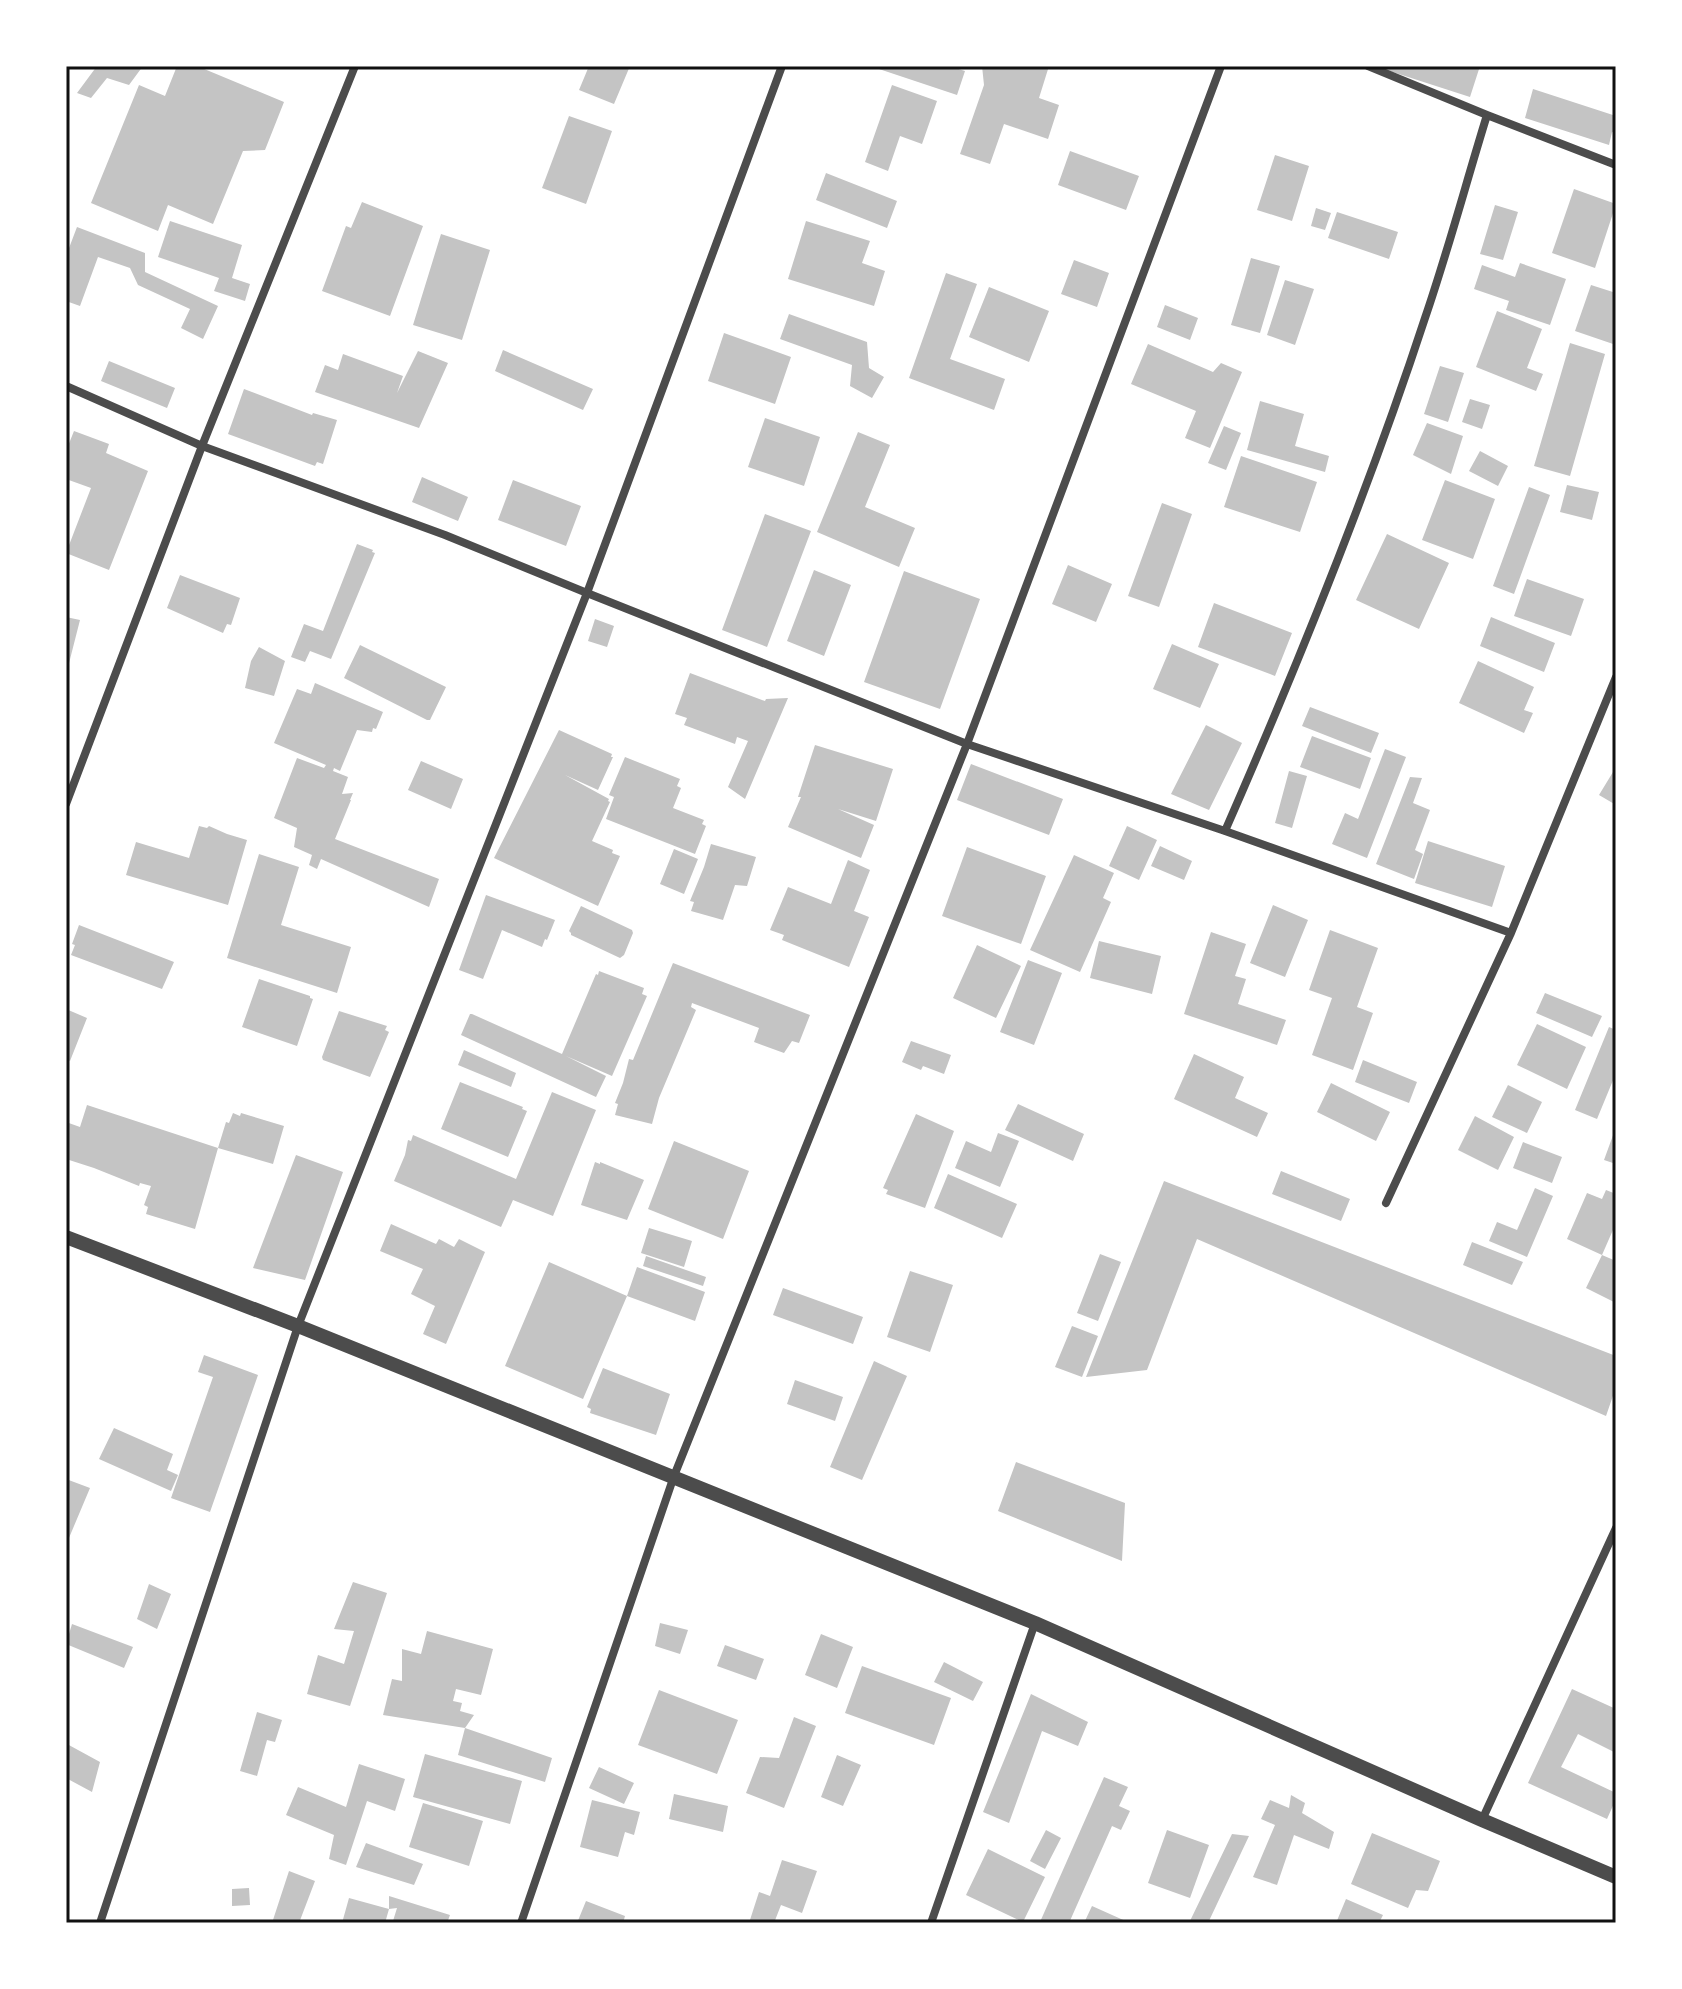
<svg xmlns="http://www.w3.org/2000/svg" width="1682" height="1989" viewBox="0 0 1682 1989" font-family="'Times New Roman',serif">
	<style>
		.building { fill: #c4c4c4 }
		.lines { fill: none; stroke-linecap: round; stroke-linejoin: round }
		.minor { stroke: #4c4c4c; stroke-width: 8 }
		.tertiary { stroke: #4c4c4c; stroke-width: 14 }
		.neatline { fill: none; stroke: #111; stroke-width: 3 }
	</style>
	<rect width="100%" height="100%" fill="#fff"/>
	<path class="building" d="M97 66H143L129 85 107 78 91 98 77 93Z
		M177 66H197L284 102 265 150 243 151 213 224 168 205 158 231 91 203 139 85 165 96Z
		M589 66H630L614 104 579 90Z
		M949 66 965 71 957 95 873 67Z
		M982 66H1049L1039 98 1059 105 1048 139 1004 124 990 164 960 154 984 85Z
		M1374 66H1480L1470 97Z
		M892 85 937 101 922 144 900 136 888 171 865 162Z
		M1533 89 1616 116V133L1612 132 1609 145 1525 118Z
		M569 116 612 131 586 204 542 188Z
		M1070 151 1139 176 1126 210 1058 185Z
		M1275 155 1309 166 1292 221 1257 210Z
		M826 173 897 201 887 228 816 200Z
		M1574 189 1616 204 1595 268 1552 253Z
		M362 202 423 226 390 316 322 291 346 226 351 228Z
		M1495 205 1518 212 1503 260 1480 254Z
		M1316 208 1331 213 1325 230 1311 226Z
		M1337 212 1398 232 1389 259 1328 238Z
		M170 221 242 245 232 278 250 284 245 301 214 291 219 278 158 257Z
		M806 221 870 241 862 263 885 271 874 306 788 279Z
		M77 227 145 253V272L218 306 203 339 181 328 190 309 138 285 130 268 98 257 80 306 66 301V256Z
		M441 234 490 250 462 340 413 325Z
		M1251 258 1280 266 1260 333 1231 325Z
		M1074 260 1109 273 1097 307 1061 294Z
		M1520 263 1566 279 1550 325 1506 310 1509 301 1474 289 1482 265 1515 277Z
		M946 273 977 284 950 359 1005 379 994 410 909 378Z
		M1285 280 1314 289 1295 345 1267 335Z
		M1591 285 1616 293V345L1575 331Z
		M989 287 1049 311 1029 362 969 337Z
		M1165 305 1198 318 1190 340 1157 327Z
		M1497 311 1542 329 1527 368 1543 374 1536 391 1476 367Z
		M789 314 867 342 869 368 884 377 872 398 850 386 852 365 780 339Z
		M724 333 791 357 775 404 708 381Z
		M1570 343 1605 354 1570 476 1534 466Z
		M1148 344 1213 372 1221 363 1242 372 1210 448 1185 438 1196 411 1131 384Z
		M503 350 593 389 583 410 495 371Z
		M418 351 448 363 419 428 315 392 325 365 338 370 343 354 403 376 397 393Z
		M109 361 175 388 167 408 101 381Z
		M1440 366 1464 373 1448 422 1424 414Z
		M244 389 312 415 313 413 337 420 323 464 317 462 315 466 228 434Z
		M1470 399 1490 405 1482 429 1462 422Z
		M1260 401 1304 414 1295 446 1329 456 1325 472 1247 450Z
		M765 418 820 437 804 486 748 467Z
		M1427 423 1463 436 1451 474 1413 455Z
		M1224 426 1241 433 1226 470 1208 463Z
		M74 431 109 444 106 453 148 471 109 570 66 553 91 488 66 479V451Z
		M858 432 890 445 865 507 915 528 899 567 817 532Z
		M1480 451 1508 466 1498 486 1469 471Z
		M1241 456 1317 482 1300 532 1224 507Z
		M422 477 468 497 458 521 412 502Z
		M513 480 581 506 566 546 498 520Z
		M1445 480 1495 499 1473 559 1422 540Z
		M1567 485 1599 492 1592 520 1560 512Z
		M1529 487 1550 495 1514 594 1493 586Z
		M1162 503 1192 514 1159 607 1128 596Z
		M765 514 811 531 767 647 722 630Z
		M1387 534 1449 563 1419 629 1356 600Z
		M357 544 373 550 372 552 375 553 331 659 310 651 305 662 291 657 304 624 323 631Z
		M1068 565 1112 584 1096 622 1052 604Z
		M814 570 851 585 824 656 787 641Z
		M904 571 980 599 940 709 864 682Z
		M180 575 240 598 231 625 227 624 223 633 167 608Z
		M1527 579 1584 599 1571 636 1514 616Z
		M1214 603 1292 633 1275 676 1198 647Z
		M66 617 80 620 67 671H66Z
		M1491 617 1555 643 1544 672 1480 646Z
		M595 619 614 626 607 647 588 641Z
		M1172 644 1219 664 1200 708 1153 689Z
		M360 645 446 687 430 720H427L344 678Z
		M259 647 285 661 274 696 245 688 251 661Z
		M1478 661 1534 687 1524 710 1533 713 1524 733 1459 703Z
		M690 673 765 701 766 699 788 698 745 799 728 787 748 741 737 737 735 744 684 725 687 718 675 714Z
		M315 683 383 712 376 729 373 728 372 732 357 730 340 771 334 768 333 771 348 777 342 794 353 793 350 800H351L335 839 439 879 429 907 321 859 317 869 309 865 312 855 294 847 297 828 274 818 297 758 324 768 326 765 274 743 297 689 311 694Z
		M1310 707 1379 733 1371 753 1302 726Z
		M1206 725 1242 743 1209 810 1171 794Z
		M559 730 612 754 611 757H613L598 790 565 775 609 799 608 801 610 802 592 841 613 850 612 853 620 856 598 906 494 858Z
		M1312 736 1371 758 1360 789 1300 767Z
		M815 745 893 769 876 821 838 809 874 825 861 858 788 827 801 797H798Z
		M1385 749 1406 757 1367 858 1332 844 1345 813 1358 819Z
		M625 757 680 779 677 786 681 788 673 808 704 820 702 824 706 826 695 854 606 819 614 797 609 795Z
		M421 761 463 779 451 809 408 790Z
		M971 764 1063 799 1049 835 957 800Z
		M1289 771 1307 776 1292 828 1275 823Z
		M1613 772 1616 774V805L1599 795Z
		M1410 777 1422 778 1413 803 1430 810 1415 850 1423 854 1414 879 1376 864Z
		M199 826 207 828 209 826 227 834 247 840 228 905 126 875 136 842 189 858Z
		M1127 826 1157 840 1139 880 1109 866Z
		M1428 841 1505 866 1492 907 1415 883Z
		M711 844 756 857 747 886 735 885 723 920 691 911 694 902 690 901 704 867Z
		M1160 846 1192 861 1184 880 1151 866Z
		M967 847 1046 876 1021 944 942 916Z
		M674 849 698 859 684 894 660 884Z
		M259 854 299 867 281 925 351 947 337 993 227 958Z
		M1074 855 1114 873 1103 898 1111 902 1080 972 1030 950Z
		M848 860 870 870 854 911 869 917 849 967 782 940 784 935 770 930 788 887 831 904Z
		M486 895 555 920 547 940 545 939 542 947 502 930 483 979 459 970Z
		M1273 905 1308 920 1285 977 1250 963Z
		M581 906 632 930 633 933 624 955 620 958 571 935V933L569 931Z
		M79 925 174 962 162 989 71 955 75 945 72 944Z
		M1330 930 1378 948 1357 1007 1373 1013 1353 1070 1312 1055 1332 998 1309 990Z
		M1211 932 1246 944 1235 976 1246 979 1238 1004 1286 1020 1277 1045 1184 1014Z
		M1099 941 1161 956 1152 994 1090 978Z
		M977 945 1021 966 996 1018 953 998Z
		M1028 960 1062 973 1034 1045 1000 1032Z
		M673 963 810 1015 799 1043 792 1041 784 1053 754 1042 759 1028 692 1003 691 1007 696 1010 659 1098 652 1124 615 1115 618 1104 615 1103 623 1083 629 1059 633 1060Z
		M599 971 644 988 642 994 647 996 612 1076 566 1056 606 1076 596 1097 461 1035 470 1014H472L562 1054 596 974 598 975Z
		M259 979 310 996V998L313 999 297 1046 242 1027Z
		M1545 993 1602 1016 1592 1037 1536 1013Z
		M66 1009 87 1018 70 1061 66 1059Z
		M339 1011 387 1026 385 1030 389 1032 370 1077 323 1060 322 1057Z
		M1537 1024 1586 1047 1567 1089 1517 1065Z
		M1609 1027 1616 1030V1073L1597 1119 1575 1110Z
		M911 1041 951 1055 944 1074 923 1066 921 1070 902 1062Z
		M464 1050 516 1073 511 1087 458 1065Z
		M1194 1054 1244 1077 1235 1098 1268 1113 1257 1137 1174 1099Z
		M1363 1060 1417 1082 1409 1103 1355 1082Z
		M460 1082 523 1107 522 1109 527 1111 508 1157 441 1129Z
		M1331 1083 1390 1112 1376 1141 1317 1112Z
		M1508 1085 1542 1102 1527 1133 1492 1117Z
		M552 1092 596 1110 553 1216 513 1200 501 1227 394 1181 405 1155 408 1140 411 1141 413 1135 516 1179Z
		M1018 1104 1084 1134 1073 1161 1005 1130Z
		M87 1105 218 1148 195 1229 146 1214 148 1207 144 1205 151 1186 140 1183 139 1186 94 1168 66 1159V1122L80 1127Z
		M233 1113 240 1116 241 1113 284 1126 273 1164 218 1148 226 1122 229 1123Z
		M916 1114 954 1131 925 1208 886 1194 888 1190 883 1188Z
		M1475 1116 1514 1137 1498 1170 1458 1150Z
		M1616 1127V1164L1604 1160Z
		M998 1133 1019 1141 1000 1187 955 1168 966 1141 991 1152Z
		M674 1141 749 1171 723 1239 648 1209Z
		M1523 1142 1562 1157 1552 1183 1513 1168Z
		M296 1155 343 1172 305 1280 253 1268Z
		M595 1162 600 1164V1162L644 1180 627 1220 581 1205Z
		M1281 1171 1350 1199 1341 1221 1272 1194Z
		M948 1174 1017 1204 1002 1238 934 1208Z
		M1164 1181 1616 1356V1387L1606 1416 1197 1239 1147 1370 1086 1377Z
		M1535 1188 1553 1196 1527 1257 1489 1241 1497 1222 1517 1230Z
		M1606 1190 1616 1194V1223L1602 1255 1567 1239 1587 1193 1602 1199Z
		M391 1224 436 1244 439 1239 454 1247 459 1239 485 1252 446 1344 423 1334 435 1306 411 1294 423 1269 380 1251Z
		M649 1228 692 1241 684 1267 641 1253Z
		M1472 1242 1523 1262 1512 1285 1463 1265Z
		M1100 1254 1121 1262 1098 1321 1077 1313Z
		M1602 1255 1616 1261V1303L1586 1288Z
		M646 1256 706 1277 703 1286 643 1266Z
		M549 1262 627 1296 637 1267 705 1292 695 1321 627 1296 583 1399 505 1366Z
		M910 1271 953 1285 930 1352 887 1337Z
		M783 1288 863 1317 853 1344 773 1315Z
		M1072 1326 1098 1336 1082 1377 1055 1367Z
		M204 1355 258 1375 210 1512 171 1498 213 1377 198 1372Z
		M874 1361 907 1376 862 1480 830 1467Z
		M603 1368 670 1394 656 1435 590 1413 591 1409 587 1407Z
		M795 1380 843 1397 835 1421 787 1404Z
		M114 1428 173 1454 167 1470 178 1475 171 1491 99 1459Z
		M1016 1462 1125 1503 1122 1561 998 1511Z
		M66 1479 90 1488 66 1545Z
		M353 1582 387 1593 350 1706 307 1694 318 1655 344 1664 354 1631 334 1629Z
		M149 1584 171 1594 157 1629 137 1619Z
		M660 1623 688 1630 680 1654 655 1646Z
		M72 1624 133 1647 124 1668 66 1644Z
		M427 1631 493 1649 481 1695 456 1689 453 1701 462 1703 460 1711 474 1715 465 1728 383 1715 392 1679 402 1681V1649L421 1654Z
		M821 1634 853 1647 837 1688 805 1675Z
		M725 1645 764 1659 756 1680 717 1666Z
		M944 1662 983 1682 973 1701 934 1682Z
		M862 1666 951 1698 934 1745 845 1713Z
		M1572 1689 1616 1709V1753L1578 1734 1561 1767 1616 1793V1799L1607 1819 1528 1783Z
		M659 1690 738 1720 717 1774 638 1745Z
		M1031 1694 1088 1722 1078 1746 1042 1731 1009 1823 983 1812Z
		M257 1712 282 1720 275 1742 267 1740 257 1776 240 1771Z
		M794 1717 816 1726 784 1808 746 1793 760 1757 779 1758Z
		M465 1728 552 1758 545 1782 458 1755Z
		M67 1744 100 1762 92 1792 66 1778Z
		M425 1754 522 1781 510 1824 413 1797Z
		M837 1755 861 1765 843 1806 821 1797Z
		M359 1764 405 1779 395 1811 367 1801 346 1865 329 1859 334 1835 286 1815 298 1787 346 1807Z
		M599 1767 634 1783 624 1804 589 1788Z
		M1104 1777 1128 1787 1119 1806 1130 1811 1121 1830 1112 1826 1069 1923H1043L1040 1922Z
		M674 1794 728 1806 723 1832 669 1819Z
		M1291 1795 1305 1803 1302 1813 1334 1832 1329 1849 1294 1835 1277 1885 1253 1877 1275 1825 1261 1819 1270 1800 1289 1808Z
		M592 1800 640 1812 634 1835 625 1832 618 1857 580 1847Z
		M423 1803 483 1821 469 1866 409 1847Z
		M1046 1830 1061 1838 1045 1869 1030 1861Z
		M1167 1830 1209 1845 1190 1898 1148 1883Z
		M1372 1833 1440 1861 1428 1891 1416 1890 1408 1908 1351 1884Z
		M1232 1834 1249 1836 1208 1923H1189Z
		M366 1843 423 1864 414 1885 356 1867Z
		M988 1849 1045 1877 1023 1922 966 1895Z
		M782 1860 817 1871 802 1913 781 1905 774 1923H749L759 1892 770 1896Z
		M289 1871 315 1881 299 1923H272Z
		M249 1888 250 1905 232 1906V1889Z
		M389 1896 450 1915 447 1923H398L393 1921 397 1908 389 1909 385 1923H342L349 1898 389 1909Z
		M1346 1899 1383 1915 1379 1923H1336Z
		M586 1901 625 1916 623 1923H577Z
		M1092 1906 1130 1923H1084Z"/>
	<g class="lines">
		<path class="minor" d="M1368 66 1487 115 1616 165
			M66 386 202 446 445 535 587 593 967 744 1225 831 1511 933
			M66 804 202 446 355 66
			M1225 831C1299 662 1368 492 1425 318 1448 251 1466 183 1487 115
			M1386 1203 1511 933 1616 677
			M1482 1820 1616 1528
			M100 1923 298 1326 587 593 782 66
			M521 1923 674 1476 967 744 1221 66
			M931 1923 1035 1623"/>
		<path class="tertiary" d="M66 1237 298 1326 1035 1623 1482 1820 1616 1877"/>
	</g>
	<rect width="1682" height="1989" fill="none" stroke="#ffffff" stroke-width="136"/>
	<rect x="68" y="68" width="1546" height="1853" class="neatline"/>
</svg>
